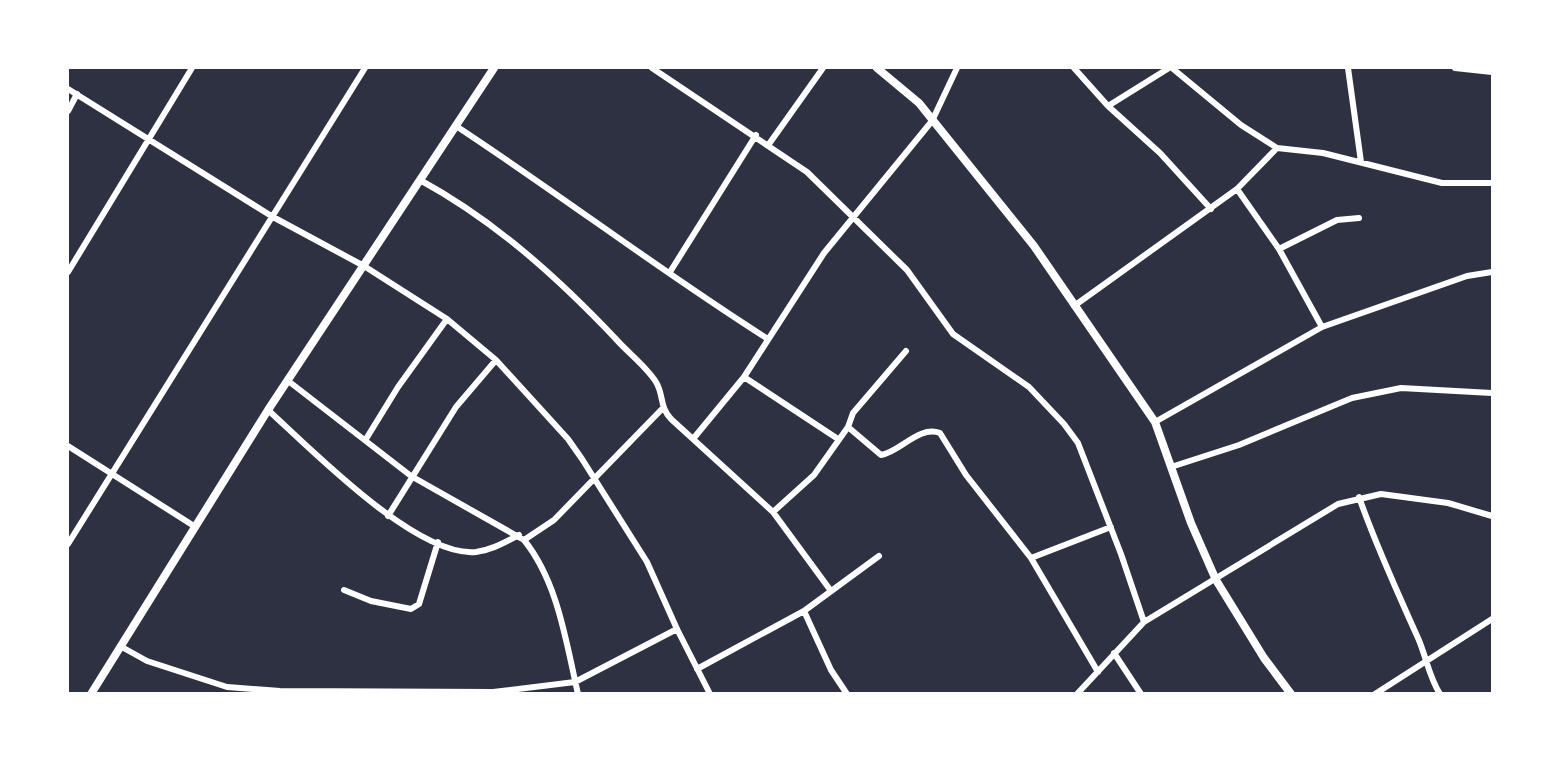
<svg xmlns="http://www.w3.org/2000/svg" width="1560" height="761" viewBox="0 0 1560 761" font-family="'Asap Condensed',sans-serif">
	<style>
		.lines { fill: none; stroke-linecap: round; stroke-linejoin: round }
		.minor { stroke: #fff; stroke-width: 6 }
		.tertiary { stroke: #fff; stroke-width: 8 }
	</style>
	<rect width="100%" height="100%" fill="#2d3142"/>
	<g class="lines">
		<path class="minor" d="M652 68 807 172 907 270 953 334 1029 387 1064 424 1078 443 1121 554 1144 622
			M1074 68 1108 106 1160 153 1211 209
			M1172 68 1241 125 1277 148 1323 153 1442 183H1492
			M1348 68 1361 162
			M1455 68 1492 72
			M68 89 273 217 364 266 447 319 496 360 568 439 582 459 647 562 677 629 710 694
			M1108 106 1169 68
			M68 111 77 94
			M456 126C561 195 662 272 768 339
			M769 144 823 68
			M420 180C495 221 557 277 615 338 627 352 646 366 656 382 664 395 659 406 671 419L773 512 831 591
			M1237 189 1279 249 1322 327
			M1279 249 1337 220 1359 218
			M68 272 192 68
			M670 272 756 135
			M1074 306 1237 189 1277 148
			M744 377 838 439
			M287 380 411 476 524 540C558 582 566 642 578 694
			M268 410C311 449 417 558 476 552 492 550 505 542 519 535
			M1155 422 1322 327 1467 276 1492 272
			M848 427 881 455C900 452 919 425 940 433L966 475 1031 558 1098 672
			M366 439 398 387 447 319
			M693 439 744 377 824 253 932 121 957 68
			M68 446 194 526
			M1171 467 1239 445 1352 398 1401 388 1492 393
			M1359 497C1376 546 1397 591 1418 638 1426 656 1429 677 1440 694
			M773 512 814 475 848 427 853 413 906 351
			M388 516 456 407 496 360
			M524 540 554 520 662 409
			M68 544 365 68
			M1031 558 1111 527
			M344 590 371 601 411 609 419 604 438 542
			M804 611 831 670 847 694
			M120 646 147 661 227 687 280 691 493 692 575 682 677 629
			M1114 653 1141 694
			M697 669 804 611 879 556
			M1077 694 1144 622 1338 504 1381 494 1448 503 1492 516
			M1375 694 1492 619"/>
		<path class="tertiary" d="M877 68 919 103 1034 246 1155 422 1191 523 1216 580 1264 658 1291 694
			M91 694 268 410 494 68"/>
	</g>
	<rect width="1560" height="761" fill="none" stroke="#ffffff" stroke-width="138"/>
</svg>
